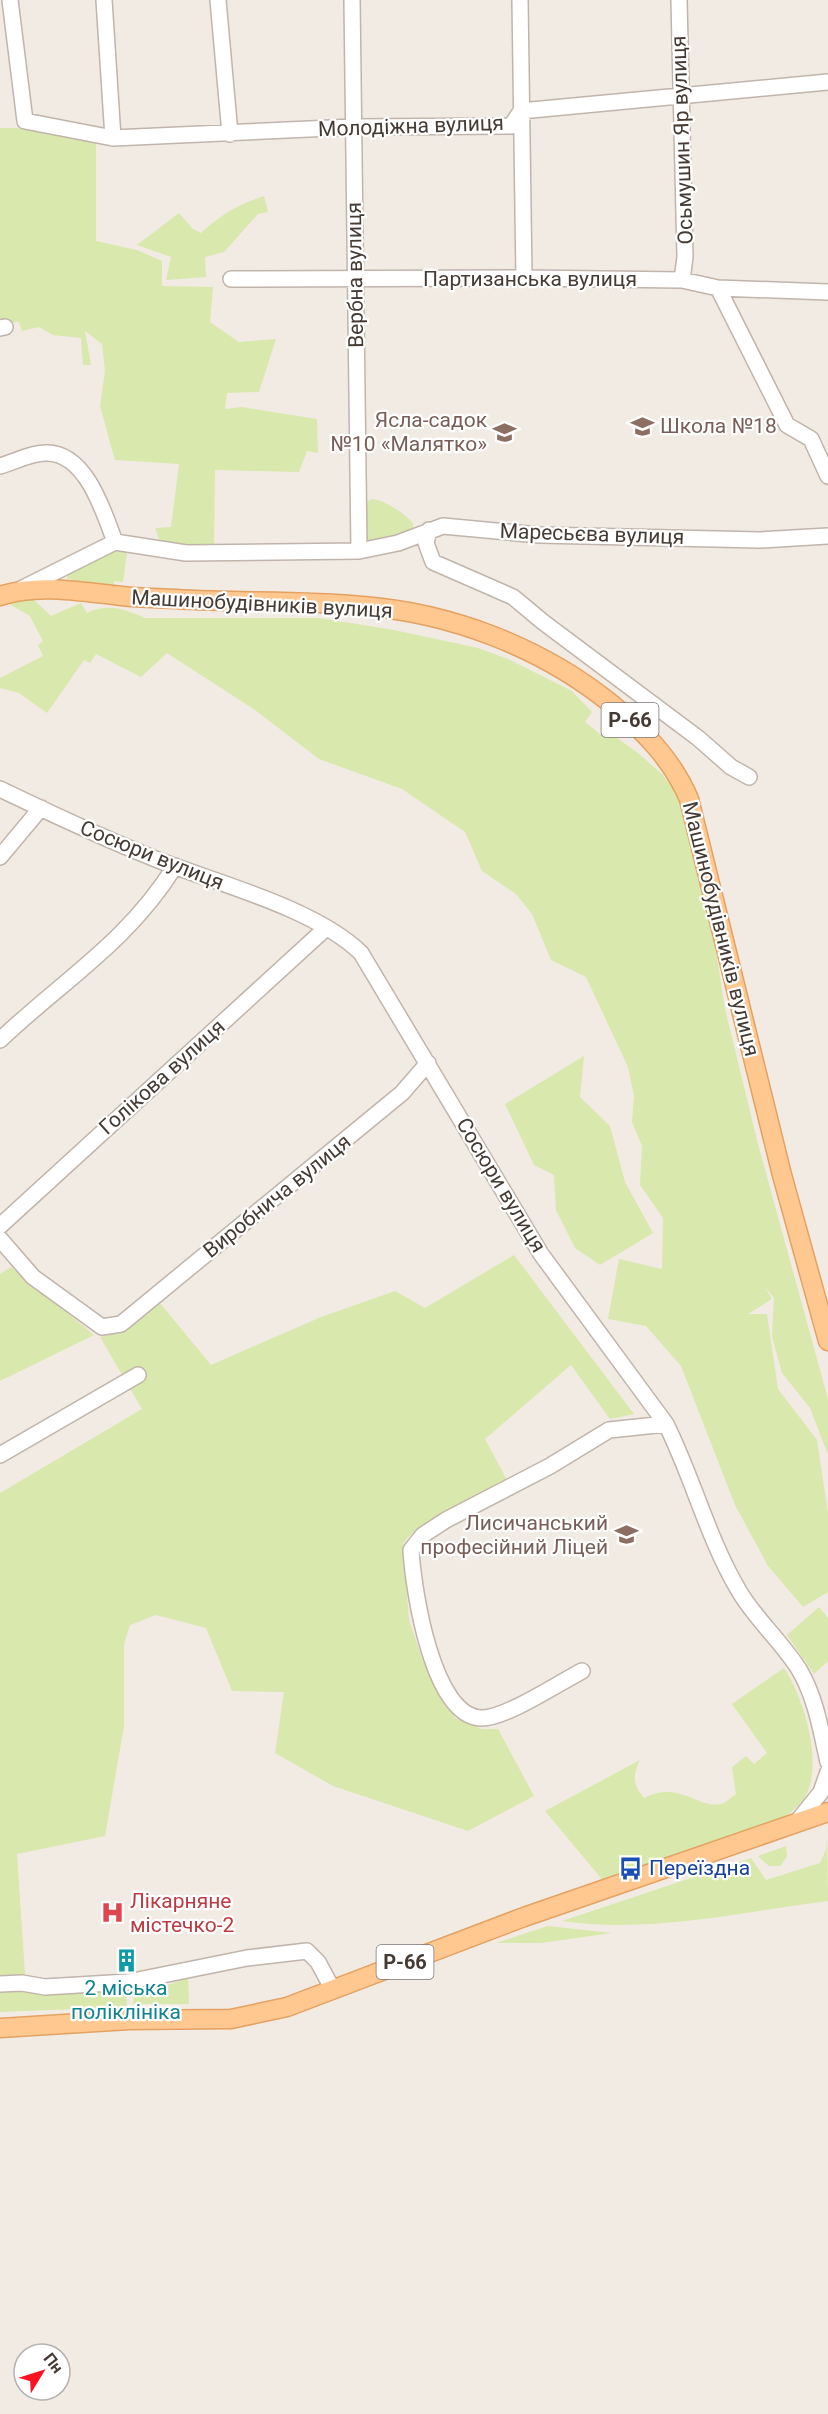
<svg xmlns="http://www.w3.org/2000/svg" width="828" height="2414" viewBox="0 0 828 2414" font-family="Roboto,sans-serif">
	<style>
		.green { fill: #d9e8ac }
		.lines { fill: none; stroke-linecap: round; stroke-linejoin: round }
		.minor-casing { stroke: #c1b4aa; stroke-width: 18 }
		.major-casing { stroke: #e5a160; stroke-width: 21 }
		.minor { stroke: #fff; stroke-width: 15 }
		.major { stroke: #ffc891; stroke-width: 18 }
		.labels { text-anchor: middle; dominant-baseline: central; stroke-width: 4.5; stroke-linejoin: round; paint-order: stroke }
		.shield { fill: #fff; stroke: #7d7671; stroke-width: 1.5 }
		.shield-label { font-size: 20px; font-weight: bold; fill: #453b34 }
		.street-label { font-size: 21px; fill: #453b34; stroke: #fff }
		.education-label { font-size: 21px; fill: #785e54; stroke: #fff; text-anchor: end }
		.transit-label { font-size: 21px; fill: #164399; stroke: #fff; text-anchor: start }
		.health-label { font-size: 21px; fill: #be3a42; stroke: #fff; text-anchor: start }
		.culture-label { font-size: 21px; fill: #0d838f; stroke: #fff }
	</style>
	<rect width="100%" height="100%" fill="#f2ebe4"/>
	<path class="green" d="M0 128H21L89 139 96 145V241L137 250 162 261V286L213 287 210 322 239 342 276 339 259 392 227 393 225 409 241 407 317 419 318 453 307 451 299 472 215 470 214 546 203 548 160 542 155 528 171 527 179 464 115 460 100 406 105 371 102 344 85 331 91 365H83L81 338 53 335 39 327 22 331 19 322 0 323Z
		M264 196 268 212 258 214 224 252 205 257 206 277 166 280 171 257 137 245 179 213 193 229 201 233C220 215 239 204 264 196Z
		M372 499C385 500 404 513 413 523V529L377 542 364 543 365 503Z
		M118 545 128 546 123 582 114 581V586L67 579 68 573Z
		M32 598 51 616 81 603 87 613C108 603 125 609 145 618H319L394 630 478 648 508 659 572 691 592 712 585 722 601 735 603 728 638 753 662 774 678 794 705 880 725 1009 758 1144 828 1399V1455L810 1408 782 1373 772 1337 774 1298 764 1286 772 1299 748 1314H767L778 1389 817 1440 828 1513V1592L803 1607 768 1566 735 1505 681 1366 646 1326 608 1319 619 1259 662 1269 663 1218 640 1185 642 1146 632 1122 634 1096 628 1067 586 977 551 960 532 914 516 894 482 871 465 832 402 789 319 759 255 710 167 653 141 677 96 654 90 663 84 660 47 713 19 693 0 688V678L43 656 38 645 43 641 30 616 9 604Z
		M584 1056 580 1097 610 1126 625 1182 653 1233 600 1265 575 1248 556 1210 554 1175 534 1165 505 1104Z
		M514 1255 634 1414 610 1419 571 1365 485 1439 507 1480C483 1494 414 1523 403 1544L409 1620 423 1661 455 1718 482 1729H498L534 1796 468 1831 333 1786 275 1753 284 1692 232 1691 206 1628 156 1615 130 1625 124 1644V1726L105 1836 17 1854 25 1974 19 1978 0 1980V1493L142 1409 100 1337 125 1331 159 1302 211 1365 321 1317 395 1291 425 1308Z
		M11 1267 94 1335 0 1381V1274Z
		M819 1607 828 1618V1661L814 1674 787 1635Z
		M784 1668C805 1699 828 1775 799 1805 780 1825 746 1832 721 1841 682 1855 644 1869 605 1883L545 1811 640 1760C632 1776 633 1785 644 1798 681 1779 700 1812 724 1803 728 1801 732 1796 736 1794L732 1767 746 1756 754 1764 767 1753 732 1704Z
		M827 1837 828 1901C741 1912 650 1934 562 1921L751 1858 766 1880 820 1863 826 1850Z
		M786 1846 787 1857 780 1866H769L758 1856Z
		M548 1926 612 1933 541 1943H496Z
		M188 1977 189 2004H133L135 1988 171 1984Z
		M126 1989 127 2007 0 2012V1991Z"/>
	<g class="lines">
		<defs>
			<path id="minor" d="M10 0 25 121 113 138 353 127 511 126 521 111 828 82
				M104 0 113 138
				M218 0 230 134
				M352 0 359 551
				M520 0 524 278
				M679 0 685 257 682 280
				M231 279 524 278 682 280 718 288 828 292
				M718 288 787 425 811 439 828 476
				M0 328 5 327
				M0 466C14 462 31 453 45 453 86 451 104 513 115 542
				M429 530 426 543 433 562 513 597 543 622 698 738 731 767 749 777
				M115 542 186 553 359 551 398 543 443 526 539 535 760 540 828 536
				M21 589 115 542
				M0 789C56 816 113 843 171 865 228 886 318 911 361 953L541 1254 666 1424C693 1478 708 1539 739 1591 756 1620 783 1643 800 1671 816 1699 821 1731 828 1762
				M0 857 41 808
				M0 1040C62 981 128 942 175 866
				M0 1226 325 929
				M0 1239 33 1277 102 1327 121 1324 402 1093 428 1063
				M0 1455 138 1375
				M582 1671C559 1683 506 1718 482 1718 432 1718 413 1587 411 1550L423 1535 446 1520 550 1466 609 1430 666 1424
				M797 1822 821 1792 828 1772
				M0 1984 22 1983 45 1987 128 1982 247 1958 307 1951 318 1962 332 1988"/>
			<path id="major" d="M0 596C40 583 81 592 122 596 140 598 158 598 176 599 238 603 301 600 363 606 451 613 540 647 609 702 643 730 672 759 689 799L782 1175 828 1341
				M0 2028 129 2020 231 2019 287 2007 524 1917 828 1812"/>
		</defs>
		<use href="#minor" class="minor-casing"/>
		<use href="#major" class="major-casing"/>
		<use href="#minor" class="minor"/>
		<use href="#major" class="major"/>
	</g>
	<defs>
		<symbol id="school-bare" viewBox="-9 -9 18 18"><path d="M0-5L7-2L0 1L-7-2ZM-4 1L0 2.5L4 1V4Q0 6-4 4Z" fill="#8d6e63" stroke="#fff" stroke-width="2.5" paint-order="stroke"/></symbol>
		<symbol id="university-bare" viewBox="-9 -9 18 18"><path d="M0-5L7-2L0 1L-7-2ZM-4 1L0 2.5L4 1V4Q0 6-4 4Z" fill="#8d6e63" stroke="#fff" stroke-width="2.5" paint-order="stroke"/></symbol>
		<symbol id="bus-bare" viewBox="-9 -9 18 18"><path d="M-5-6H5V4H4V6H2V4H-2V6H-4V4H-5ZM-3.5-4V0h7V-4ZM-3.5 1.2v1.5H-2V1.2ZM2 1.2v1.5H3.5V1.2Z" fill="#1a4fb4" stroke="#fff" stroke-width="2.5" paint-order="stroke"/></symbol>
		<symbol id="hospital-bare" viewBox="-9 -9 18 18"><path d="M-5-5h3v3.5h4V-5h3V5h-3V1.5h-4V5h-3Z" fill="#e0444e" stroke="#fff" stroke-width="2.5" paint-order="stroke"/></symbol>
		<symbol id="building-bare" viewBox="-9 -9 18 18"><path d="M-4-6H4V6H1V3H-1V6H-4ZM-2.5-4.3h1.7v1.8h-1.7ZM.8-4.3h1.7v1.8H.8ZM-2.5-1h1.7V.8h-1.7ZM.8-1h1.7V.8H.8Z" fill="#0f9aa8" stroke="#fff" stroke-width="2.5" paint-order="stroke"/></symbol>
	</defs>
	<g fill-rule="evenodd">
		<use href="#school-bare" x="626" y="410" width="33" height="33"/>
		<use href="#school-bare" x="488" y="416" width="33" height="33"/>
		<use href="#university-bare" x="610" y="1518" width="33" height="33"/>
		<use href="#bus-bare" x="614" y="1852" width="33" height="33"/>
		<use href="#hospital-bare" x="96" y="1896" width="33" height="33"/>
		<use href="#building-bare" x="110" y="1944" width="33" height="33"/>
	</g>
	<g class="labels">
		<g class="shield">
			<rect x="601.5" y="703" width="57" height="34" rx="4.5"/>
			<rect x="376.5" y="1945" width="57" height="34" rx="4.5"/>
		</g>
		<g class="shield-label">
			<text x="630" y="720">Р-66</text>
			<text x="405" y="1962">Р-66</text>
		</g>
		<g class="street-label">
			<text transform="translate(411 126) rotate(-2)">Молодіжна вулиця</text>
			<text transform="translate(682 140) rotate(-92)">Осьмушин Яр вулиця</text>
			<text transform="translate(355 275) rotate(-91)">Вербна вулиця</text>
			<text x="530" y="279">Партизанська вулиця</text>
			<text transform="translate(592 534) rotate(2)">Маресьєва вулиця</text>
			<text transform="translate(262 604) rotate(3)">Машинобудівників вулиця</text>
			<text transform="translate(152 855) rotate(22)">Сосюри вулиця</text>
			<text transform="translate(721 929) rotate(76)">Машинобудівників вулиця</text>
			<text transform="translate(162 1077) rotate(-42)">Голікова вулиця</text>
			<text transform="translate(501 1185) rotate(59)">Сосюри вулиця</text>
			<text transform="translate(277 1196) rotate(-39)">Виробнича вулиця</text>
		</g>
		<g class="education-label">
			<text x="487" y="420">Ясла-садок<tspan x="487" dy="24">№10 «Малятко»</tspan></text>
			<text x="660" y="426" text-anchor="start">Школа №18</text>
			<text x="608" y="1523">Лисичанський<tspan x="608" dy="24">професійний Ліцей</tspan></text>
		</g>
		<g class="transit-label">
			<text x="649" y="1868">Переїздна</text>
		</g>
		<g class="health-label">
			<text x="130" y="1901">Лікарняне<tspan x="130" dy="24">містечко-2</tspan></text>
		</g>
		<g class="culture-label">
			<text x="126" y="1988">2 міська<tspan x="126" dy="24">поліклініка</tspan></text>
		</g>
	</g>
	<g transform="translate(42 2372) rotate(52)"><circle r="28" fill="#ffffff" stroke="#b5b1ae" stroke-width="1.5"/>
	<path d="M0-4.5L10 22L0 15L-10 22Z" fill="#fc1220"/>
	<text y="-9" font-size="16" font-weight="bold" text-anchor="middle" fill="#453b34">Пн</text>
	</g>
</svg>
